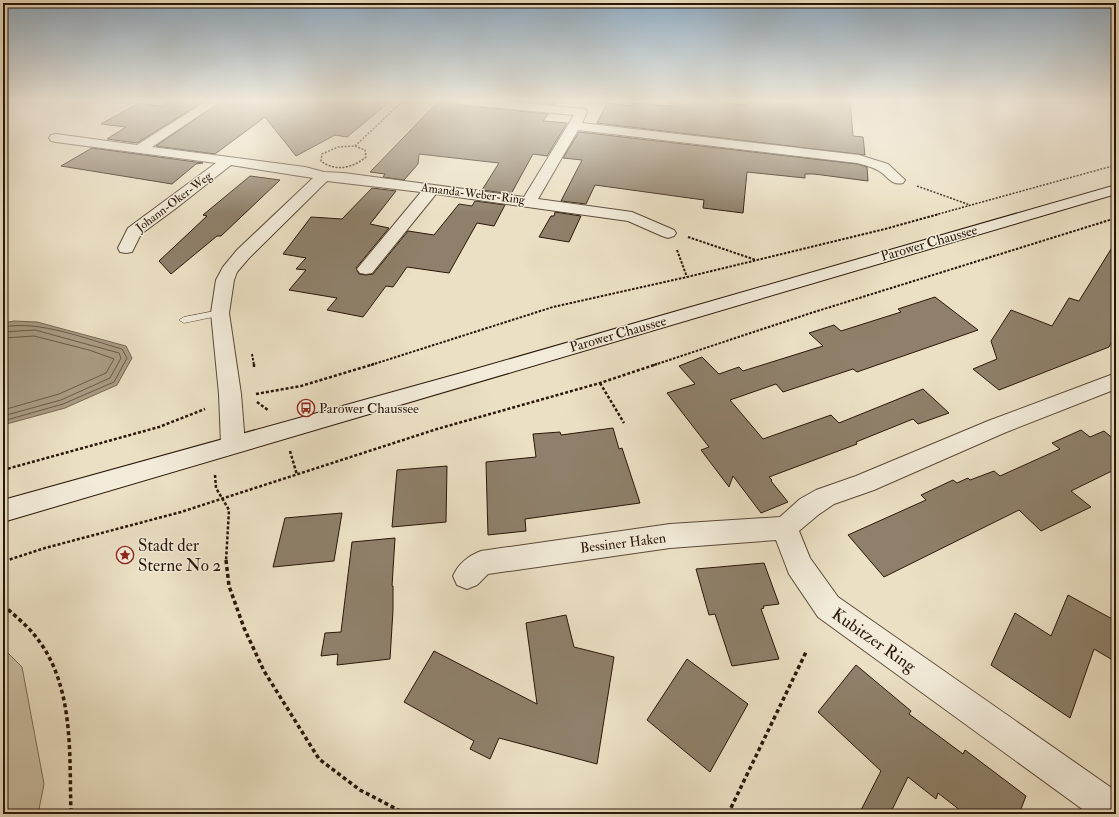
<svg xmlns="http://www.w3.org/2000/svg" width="1119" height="817" viewBox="0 0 1119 817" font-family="'IM FELL Double Pica',serif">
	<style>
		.green { fill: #cabea4; stroke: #7a6a56 }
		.water { fill: #a99c84; stroke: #766752 }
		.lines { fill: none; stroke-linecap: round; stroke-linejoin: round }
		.shore { stroke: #6a5a46; stroke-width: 1 }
		.building { fill: #8e806a; stroke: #2a1708 }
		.lane-casing { stroke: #5a4937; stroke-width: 1 }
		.street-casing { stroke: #5a4937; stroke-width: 2 }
		.secondary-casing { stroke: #2a1708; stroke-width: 2 }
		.path-far3 { stroke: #2a1708; stroke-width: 1.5; stroke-dasharray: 2 1.5; stroke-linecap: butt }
		.path-far2 { stroke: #2a1708; stroke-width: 2; stroke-dasharray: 2.5 1.5; stroke-linecap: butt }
		.path-far1 { stroke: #2a1708; stroke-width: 2.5; stroke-dasharray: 3 2; stroke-linecap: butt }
		.path { stroke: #2a1708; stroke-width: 3.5; stroke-dasharray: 4 3; stroke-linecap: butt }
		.lane { fill: #f2ebd9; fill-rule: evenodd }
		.street { fill: #f2ebd9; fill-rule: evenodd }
		.secondary { fill: #f2ebd9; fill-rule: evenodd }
		.labels { text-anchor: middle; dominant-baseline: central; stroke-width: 3; stroke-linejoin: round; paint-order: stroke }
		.far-street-label { font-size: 12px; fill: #2a1708; stroke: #f2ebd9 }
		.street-label { font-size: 14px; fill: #2a1708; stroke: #f2ebd9 }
		.poi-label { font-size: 14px; fill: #2a1708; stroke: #f2ebd9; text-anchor: start }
		.near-poi-label { font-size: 17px; fill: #2a1708; stroke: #f2ebd9; text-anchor: start }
		.near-street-label { font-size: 17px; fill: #2a1708; stroke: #f2ebd9 }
	</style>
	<rect width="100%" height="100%" fill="#ebe0c4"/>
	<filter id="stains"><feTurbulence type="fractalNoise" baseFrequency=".005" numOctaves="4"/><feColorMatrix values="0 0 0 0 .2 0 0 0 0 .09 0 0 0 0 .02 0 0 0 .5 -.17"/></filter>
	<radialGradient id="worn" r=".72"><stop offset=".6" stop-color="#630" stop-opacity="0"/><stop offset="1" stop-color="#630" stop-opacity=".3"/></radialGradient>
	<path class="green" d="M3 648 22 667 44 784 38 814H3Z"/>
	<path class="water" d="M14 321 37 322 126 346 132 358 117 385 65 408 3 425V323Z"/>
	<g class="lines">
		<path class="shore" d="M3 327C40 320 86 339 122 349L127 358 114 382 63 404 3 421
			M3 332 35 330 119 353 121 358 110 378 61 400 3 416
			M3 338 34 336 89 350 114 359 106 373 59 394 3 410"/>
	</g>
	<path class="building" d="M174 100H206L137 143 107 139 126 127 101 124 139 103 162 106Z
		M223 100H392L347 137 335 135 296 156 265 117 215 154 156 146Z
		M440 100H451L458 105 548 114 543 121 567 123 547 156 533 154 511 194 482 190 499 163 419 154 418 164 404 180 383 177 385 174 370 172Z
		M504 100H558L554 105Z
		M673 100H698L747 105 748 100H850L853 136 863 137 865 155 597 123 607 103 631 106 632 103 670 106Z
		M579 132 857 164 867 167 868 181 814 174H805V178L747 172 743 213 703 208 704 200 595 185 586 204 561 201 582 160 563 158Z
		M92 148 203 163 196 164 172 184 61 166Z
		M250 176 280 180 221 236H217L171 274 159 261 207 216 203 215Z
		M372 188 396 191 370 224 389 228 356 268 359 274 366 275 373 274 408 231 434 235 459 204 472 206 475 201 505 205 494 226 477 223 449 273 407 267 393 287 386 286 363 317 327 310 337 298 289 290 306 270 296 269 306 258 283 254 311 217 342 219Z
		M555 212 581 216 569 242 539 237 551 216H554Z
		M1116 241V333L1109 347 999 390 973 369 997 359 991 341 1011 310 1052 326 1069 298 1079 301Z
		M935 297 978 330 857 372 853 369 783 392 776 384 730 400 763 439 831 415 839 423 923 389 949 413 918 424 913 419 856 442 857 444 769 477 772 480 771 481 788 502 761 513 733 476 729 487 701 450 709 447 667 393 695 384 679 366 702 357 719 374 739 367 743 371 823 346 809 333 834 325 841 331 901 312 898 309Z
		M613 428 619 449 622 448 640 503 525 519 526 531 488 535 486 462 536 457 533 434 560 432 561 435Z
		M1081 430 1090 437 1104 431 1116 441V469L1071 491 1091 507 1041 531 1019 510 884 577 848 535 926 500 921 495 953 480 957 483 968 478 970 480 994 471 1000 476 1060 449 1052 443Z
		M447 466 446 522 392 527 397 470Z
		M342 513 334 561 273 567 285 518Z
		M395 538 392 586H393V610L390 659 337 665 338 654 321 656 325 633 341 632 352 542Z
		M764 563 779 604 763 606 764 608 761 609 779 659 732 666 715 614 709 615 696 569Z
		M1068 595 1116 621V662L1094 649 1070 718 991 665 1015 613 1051 636Z
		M566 615 574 647 614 657 597 764 499 738 490 759 470 749 474 741 404 702 434 651 537 704 526 623Z
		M687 659 748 704 710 772 647 720Z
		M856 665 911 711 909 714 963 754 965 750 1026 796 1019 814H965L938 793 936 799 908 777 890 814H859L881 771 818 712Z"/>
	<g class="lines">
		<defs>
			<path id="lane" d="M220 310 223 311 225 313 223 315 184 323 179 320 184 317Z"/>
			<path id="street" d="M208 100H222L152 147 305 167 324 172 344 173 524 197 574 115 458 104 452 100H492L585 109 587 112 582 123 859 155 888 164 905 180 903 183C891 186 888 176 879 171 873 167 864 165 857 163L578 130 538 199 632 212 674 230 676 233 674 236 668 238 662 236 628 221 436 194 372 273 366 274 360 273 357 269 421 192 327 181 249 258 237 272 234 280 229 313 241 394 245 444 241 450 233 453 225 450 221 444 219 394 211 313 216 280 223 267 237 250 313 178 231 165 175 209 141 234 132 252 126 253 120 252 118 248 128 228 216 163 56 142 51 141 49 138 51 135 56 134 137 145Z
				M1116 373V389L1004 433 874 490 834 504 818 515 799 531 810 558 838 597 1116 791V814H1089L818 617 789 574 776 540 670 548 488 574 477 585 467 589 457 585 453 576C459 563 468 556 481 551L670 524 780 517 800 499 816 490 856 476 988 421Z"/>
			<path id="secondary" d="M1116 185V194L3 522V500L465 372Z"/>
		</defs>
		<use href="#lane" class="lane-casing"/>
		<use href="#street" class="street-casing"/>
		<use href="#secondary" class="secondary-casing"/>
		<path class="path-far3" d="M355 146 365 150 366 157C353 168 335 172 321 161L322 154 338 147Z
			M355 146 404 100
			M917 186 970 205
			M935 215 1116 165"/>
		<path class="path-far2" d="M688 237 756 260
			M677 250 687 277
			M252 354 254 365
			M371 365 553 307 687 277 885 229 939 214
			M654 365 811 313 1116 218"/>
		<path class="path-far1" d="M254 364V367
			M600 383 624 423
			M256 394 301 386 374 364
			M257 402 268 410
			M290 451 297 475
			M3 470 159 427 205 409
			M215 475 216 488 229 510 226 561
			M5 561 45 548 181 512 437 429 600 383 657 364"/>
		<path class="path" d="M226 560 229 586 244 628 264 671 319 759 360 790 406 814
			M3 562 8 560
			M3 605C14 615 27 625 36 637 75 686 69 755 71 814
			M728 814 807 650"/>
		<use href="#lane" class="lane"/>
		<use href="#street" class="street"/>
		<use href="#secondary" class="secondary"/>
	</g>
	<linearGradient id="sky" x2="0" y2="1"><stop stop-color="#8faac0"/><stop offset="0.47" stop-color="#f6f1e4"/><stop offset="1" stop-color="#f6f1e4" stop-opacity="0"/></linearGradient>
	<rect width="1119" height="214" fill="url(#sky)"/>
	<defs>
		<symbol id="bus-ring" viewBox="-11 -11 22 22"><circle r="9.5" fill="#f2ebd9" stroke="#8f2418" stroke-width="1.5"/><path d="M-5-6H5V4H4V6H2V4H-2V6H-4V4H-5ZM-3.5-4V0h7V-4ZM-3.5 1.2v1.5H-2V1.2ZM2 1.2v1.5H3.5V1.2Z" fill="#8f2418"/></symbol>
		<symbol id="sight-ring" viewBox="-11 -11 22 22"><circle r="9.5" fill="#f2ebd9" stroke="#8f2418" stroke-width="1.5"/><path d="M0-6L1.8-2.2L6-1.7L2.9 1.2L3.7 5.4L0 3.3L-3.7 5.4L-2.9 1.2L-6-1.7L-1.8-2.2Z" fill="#8f2418"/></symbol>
	</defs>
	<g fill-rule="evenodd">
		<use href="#bus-ring" x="296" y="398" width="20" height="20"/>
		<use href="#sight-ring" x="115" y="545" width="20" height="20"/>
	</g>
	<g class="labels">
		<g class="far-street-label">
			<text transform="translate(473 194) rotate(7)">Amanda-Weber-Ring</text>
			<text transform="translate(174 202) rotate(-37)">Johann-Oker-Weg</text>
		</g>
		<g class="street-label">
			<text transform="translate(929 243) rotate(-16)">Parower Chaussee</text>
			<text transform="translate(618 334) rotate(-16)">Parower Chaussee</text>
			<text transform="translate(623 543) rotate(-7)">Bessiner Haken</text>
		</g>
		<g class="poi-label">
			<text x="319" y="408">Parower Chaussee</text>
		</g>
		<g class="near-poi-label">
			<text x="138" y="545">Stadt der<tspan x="138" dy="20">Sterne No 2</tspan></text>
		</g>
		<g class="near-street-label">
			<text transform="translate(874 640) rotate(35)">Kubitzer Ring</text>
		</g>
	</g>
	<rect width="1119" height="817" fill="none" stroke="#ebe0c4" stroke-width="16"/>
	<rect x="4" y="4" width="1111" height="809" fill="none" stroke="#2a1708" stroke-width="2"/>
	<rect x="8" y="8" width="1103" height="801" fill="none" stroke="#2a1708"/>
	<rect width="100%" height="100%" filter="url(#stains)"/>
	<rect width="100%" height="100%" fill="url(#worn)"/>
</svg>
